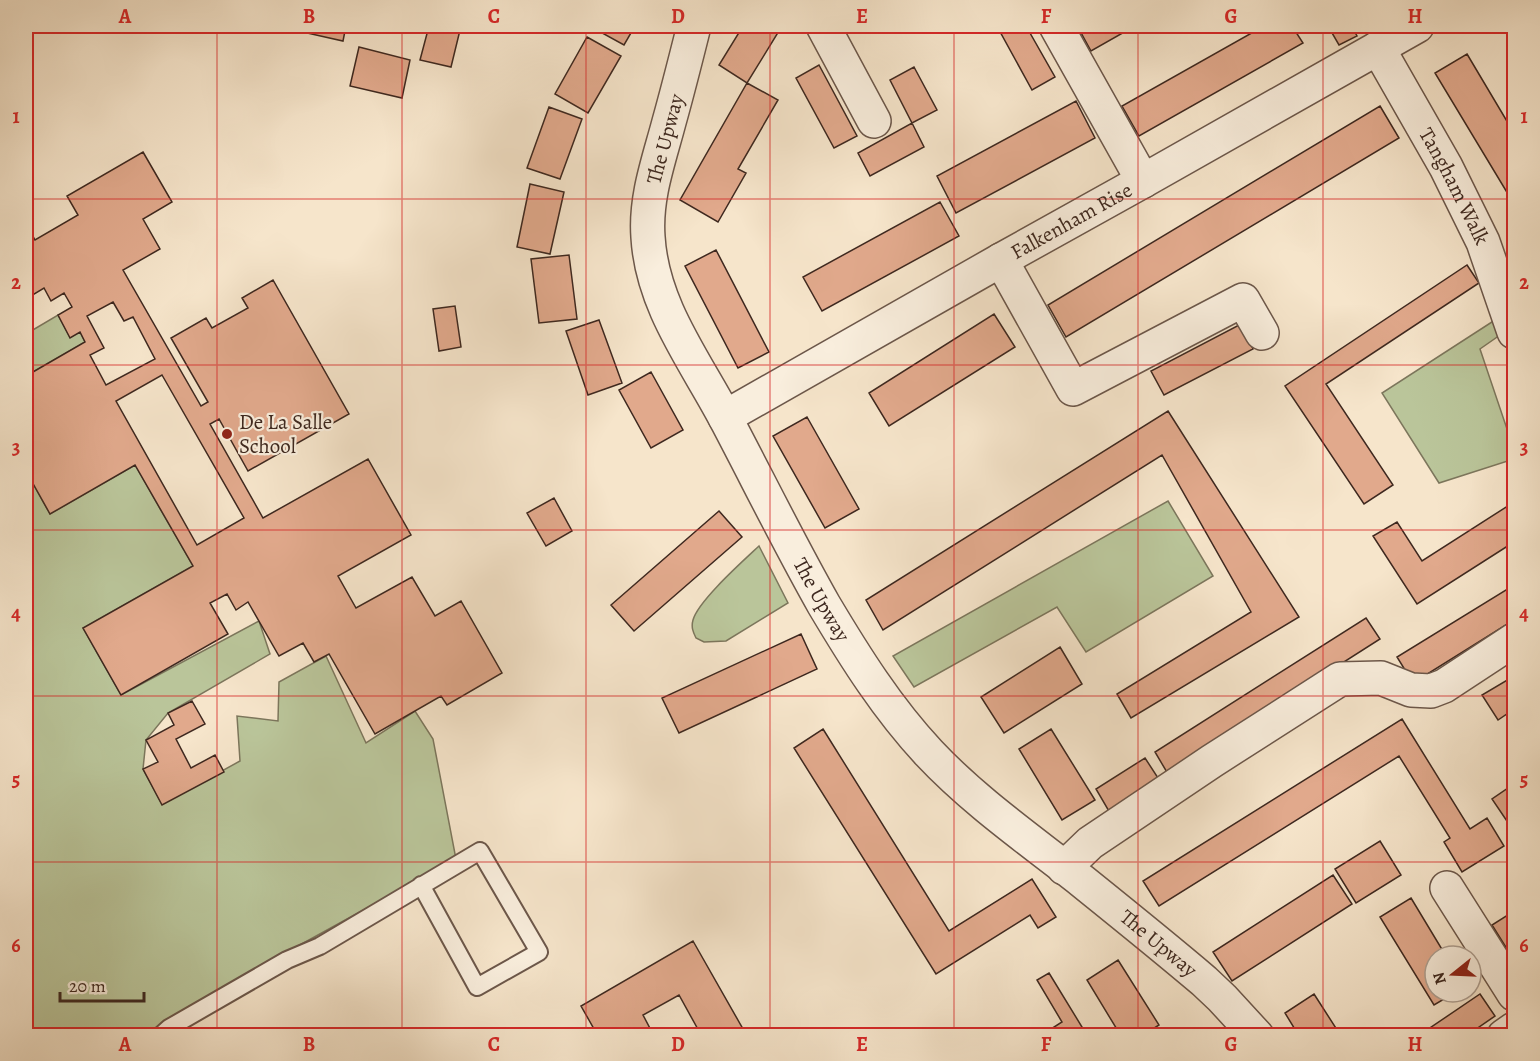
<svg xmlns="http://www.w3.org/2000/svg" width="1540" height="1061" viewBox="0 0 1540 1061" font-family="Alegreya,serif">
	<style>
		.green { fill: #bac59a; stroke: #7c765c; stroke-width: 1.5 }
		.building { fill: #e1a98c; stroke: #3e281f; stroke-width: 1.5; fill-rule: evenodd }
		.lines { fill: none; stroke-linecap: round; stroke-linejoin: round }
		.lane-casing { stroke: #6c574a; stroke-width: 20 }
		.street-casing { stroke: #6c574a; stroke-width: 36 }
		.lane { stroke: #f9eedd; stroke-width: 16 }
		.street { stroke: #f9eedd; stroke-width: 33 }
		.grid { fill: none; stroke: #d62828; stroke-width: 1.5; stroke-opacity: 0.55 }
		.poi-dot { fill: #8f2418; stroke: #f9eedd; stroke-width: 2 }
		.labels { text-anchor: middle; dominant-baseline: central; stroke-width: 4.5; stroke-linejoin: round; paint-order: stroke }
		.street-label { font-size: 21px; fill: #3e281f; stroke: #f9eedd }
		.poi-label { font-size: 21px; fill: #3e281f; stroke: #f9eedd; text-anchor: start }
		.neatline { fill: none; stroke: #d62828; stroke-width: 2 }
		.grid-label { font-size: 20px; text-anchor: middle; font-weight: bold; fill: #d62828 }
	</style>
	<rect width="100%" height="100%" fill="#f6e5cb"/>
	<filter id="stains"><feTurbulence type="fractalNoise" baseFrequency=".00333" numOctaves="4"/><feColorMatrix values="0 0 0 0 .2 0 0 0 0 .09 0 0 0 0 .02 0 0 0 .5 -.17"/></filter>
	<radialGradient id="worn" r=".72"><stop offset=".6" stop-color="#630" stop-opacity="0"/><stop offset="1" stop-color="#630" stop-opacity=".3"/></radialGradient>
	<path class="green" d="M58 315 70 337 80 332 85 342 26 376V334Z
		M1495 320 1500 335 1480 349 1508 432 1514 429V459L1439 483 1382 393Z
		M135 465 193 566 83 628 121 695 259 621 270 654 168 713 146 740 143 769 162 804 240 761 237 716 278 721 279 682 326 656 366 743 415 711 433 739 456 859 289 951 154 1031 151 1035H26V471L50 514Z
		M1168 501 1213 576 1086 652 1057 607 914 687 893 656Z
		M759 546 788 603 726 641 704 642 696 638C693 632 691 627 693 620 698 601 743 561 759 546Z"/>
	<path class="building" d="M309 26H346L343 41 307 33Z
		M429 26H461L451 67 420 60Z
		M594 26H635L624 45 593 28Z
		M743 26H782L747 83 719 65Z
		M864 26H881L868 33Z
		M1002 26H1026L1055 77 1032 90 998 28Z
		M1085 26H1135L1091 51 1079 29Z
		M1264 26H1292L1303 43 1139 136 1122 106Z
		M1328 26H1355L1352 27 1357 36 1339 45Z
		M587 37 621 56 588 113 555 94Z
		M359 47 410 60 402 98 350 86Z
		M1467 54 1514 133V204L1435 73Z
		M819 65 857 136 834 148 796 78Z
		M914 67 937 110 912 123 890 80Z
		M747 83 778 100 738 169 746 173 718 222 680 200Z
		M1076 101 1095 138 956 213 937 176Z
		M1380 106 1399 138 1066 337 1048 305Z
		M549 107 582 119 560 179 527 168Z
		M912 123 924 147 870 176 858 153Z
		M143 152 172 202 143 219 160 249 123 270 201 406 208 402 171 338 206 318 212 328 248 308 242 298 273 280 349 414 248 471 219 419 210 424 263 518 368 459 411 535 338 576 356 608 412 577 435 616 461 601 502 673 447 705 441 696 375 734 329 654 314 662 303 643 279 656 248 602 236 610 227 594 210 603 228 634 121 695 83 628 193 566 135 465 50 514 26 471V376L85 342 80 332 70 338 58 315 72 307 64 293 51 301 44 288 26 299V223L35 240 78 215 67 196ZM113 302 124 321 133 317 155 359 106 385 90 355 104 348 87 316ZM162 375 244 518 197 545 116 401Z
		M530 184 564 192 550 254 517 247Z
		M940 202 959 236 822 311 803 277Z
		M716 250 769 352 738 368 685 266Z
		M569 255 577 319 539 323 531 259Z
		M1467 265 1479 283 1326 384 1393 485 1364 504 1285 386Z
		M455 306 461 347 439 351 433 309Z
		M994 314 1015 347 889 426 869 393Z
		M599 320 622 383 588 395 566 331Z
		M1241 324 1253 349 1164 395 1151 371Z
		M651 372 683 430 651 448 619 390Z
		M1168 411 1299 617 1131 718 1117 694 1251 612 1162 455 883 630 866 600Z
		M807 417 859 509 825 528 773 436Z
		M554 498 572 531 546 546 527 513Z
		M1514 502V542L1417 604 1373 536 1397 522 1422 561Z
		M719 511 742 537 634 631 611 605Z
		M1514 585V620L1413 683 1397 657Z
		M1366 618 1380 639 1168 774 1155 752Z
		M801 634 817 669 679 733 662 698Z
		M1060 647 1082 684 1004 733 981 697Z
		M1514 676V709L1498 720 1482 695Z
		M192 701 205 724 176 739 191 768 215 755 224 772 162 805 143 769 158 762 146 740 174 725 168 713Z
		M1402 719 1470 829 1487 818 1504 846 1462 872 1444 842 1450 838 1399 756 1159 906 1143 881Z
		M823 729 949 931 1032 879 1056 917 1038 928 1030 915 936 974 794 748Z
		M1051 729 1095 800 1062 820 1019 749Z
		M1145 758 1160 781 1110 813 1096 789Z
		M1514 784V829L1513 830 1492 799Z
		M1380 841 1401 875 1356 903 1335 869Z
		M1333 875 1352 904 1232 981 1213 952Z
		M1411 898 1446 956H1435V992H1456L1434 1005 1380 917Z
		M1514 911V955L1512 957 1492 925Z
		M693 941 747 1036H696L700 1033 679 995 643 1015 654 1036H598L581 1006Z
		M1118 960 1159 1025 1142 1036H1121L1087 980Z
		M1049 973 1082 1027 1068 1036H1040L1062 1022 1037 980Z
		M1314 994 1341 1036H1299L1285 1013Z
		M1480 994 1495 1016 1466 1036H1418Z
		M1170 1028 1174 1036H1158Z"/>
	<g class="lines">
		<defs>
			<path id="lane" d="M160 1036 169 1028 287 960 320 946 480 851 539 952 477 987 421 885"/>
			<g id="street">
				<path id="s1" d="M694 26C686 58 678 90 669 122 659 160 645 197 648 237 652 307 697 363 728 423 760 484 790 545 824 605 855 657 887 708 929 753 974 801 1030 840 1082 881 1123 914 1164 947 1204 981L1222 998 1257 1036"/>
				<path d="M823 26 874 121"/>
				<path d="M1056 26 1143 181"/>
				<path id="s2" d="M1378 48 1446 167 1483 242 1514 332"/>
				<path d="M1001 260 1073 389 1243 300 1262 333"/>
				<path id="s3" d="M725 417 1001 260 1143 181 1417 26"/>
				<path d="M1064 868 1090 843 1212 761 1340 679 1381 678 1411 690 1431 691 1444 686 1514 640"/>
				<path d="M1447 888 1514 994"/>
				<path d="M1504 1036 1514 1029"/>
			</g>
		</defs>
		<use href="#lane" class="lane-casing"/>
		<use href="#street" class="street-casing"/>
		<use href="#lane" class="lane"/>
		<use href="#street" class="street"/>
	</g>
	<path class="grid" d="M217 26V1036M402 26V1036M586 26V1036M770 26V1036M954 26V1036M1138 26V1036M1323 26V1036M26 199H1514M26 365H1514M26 530H1514M26 696H1514M26 862H1514"/>
	<circle class="poi-dot" cx="227" cy="434" r="6"/>
	<g class="labels">
		<g class="street-label">
			<text transform="translate(665 139) rotate(-75)">The Upway</text>
			<text stroke="none"><textPath href="#s2" startOffset="158">Tangham Walk</textPath></text>
			<text stroke="none"><textPath href="#s3" startOffset="398">Falkenham Rise</textPath></text>
			<text stroke="none"><textPath href="#s1" startOffset="621">The Upway</textPath></text>
			<text stroke="none"><textPath href="#s1" startOffset="1107">The Upway</textPath></text>
		</g>
		<g class="poi-label">
			<text x="239" y="422">De La Salle<tspan x="239" dy="24">School</tspan></text>
		</g>
	</g>
	<rect width="1540" height="1061" fill="none" stroke="#f6e5cb" stroke-width="66"/>
	<g transform="translate(1453 974) rotate(252)"><circle r="28" fill="#f9eedd" stroke="#ae9f91" stroke-width="1.5"/>
	<path d="M0-4.5L10 22L0 15L-10 22Z" fill="#8f2418"/>
	<text y="-9" font-size="16" font-weight="bold" text-anchor="middle" fill="#3e281f">N</text>
	</g>
	<path d="M60 992v9h84v-9" fill="none" stroke="#3e281f" stroke-width="3"/>
	<text x="69" y="992" font-size="18" fill="#3e281f" stroke="#f9eedd" stroke-width="4.5" paint-order="stroke">20 m</text>
	<rect x="33" y="33" width="1474" height="995" class="neatline"/>
	<g class="grid-label">
		<text x="125" y="23">A</text>
		<text x="309" y="23">B</text>
		<text x="494" y="23">C</text>
		<text x="678" y="23">D</text>
		<text x="862" y="23">E</text>
		<text x="1046" y="23">F</text>
		<text x="1231" y="23">G</text>
		<text x="1415" y="23">H</text>
		<text x="16" y="123">1</text>
		<text x="1524" y="123">1</text>
		<text x="16" y="289">2</text>
		<text x="1524" y="289">2</text>
		<text x="16" y="454">3</text>
		<text x="1524" y="454">3</text>
		<text x="16" y="620">4</text>
		<text x="1524" y="620">4</text>
		<text x="16" y="786">5</text>
		<text x="1524" y="786">5</text>
		<text x="16" y="952">6</text>
		<text x="1524" y="952">6</text>
		<text x="125" y="1051">A</text>
		<text x="309" y="1051">B</text>
		<text x="494" y="1051">C</text>
		<text x="678" y="1051">D</text>
		<text x="862" y="1051">E</text>
		<text x="1046" y="1051">F</text>
		<text x="1231" y="1051">G</text>
		<text x="1415" y="1051">H</text>
	</g>
	<rect width="100%" height="100%" filter="url(#stains)"/>
	<rect width="100%" height="100%" fill="url(#worn)"/>
</svg>
